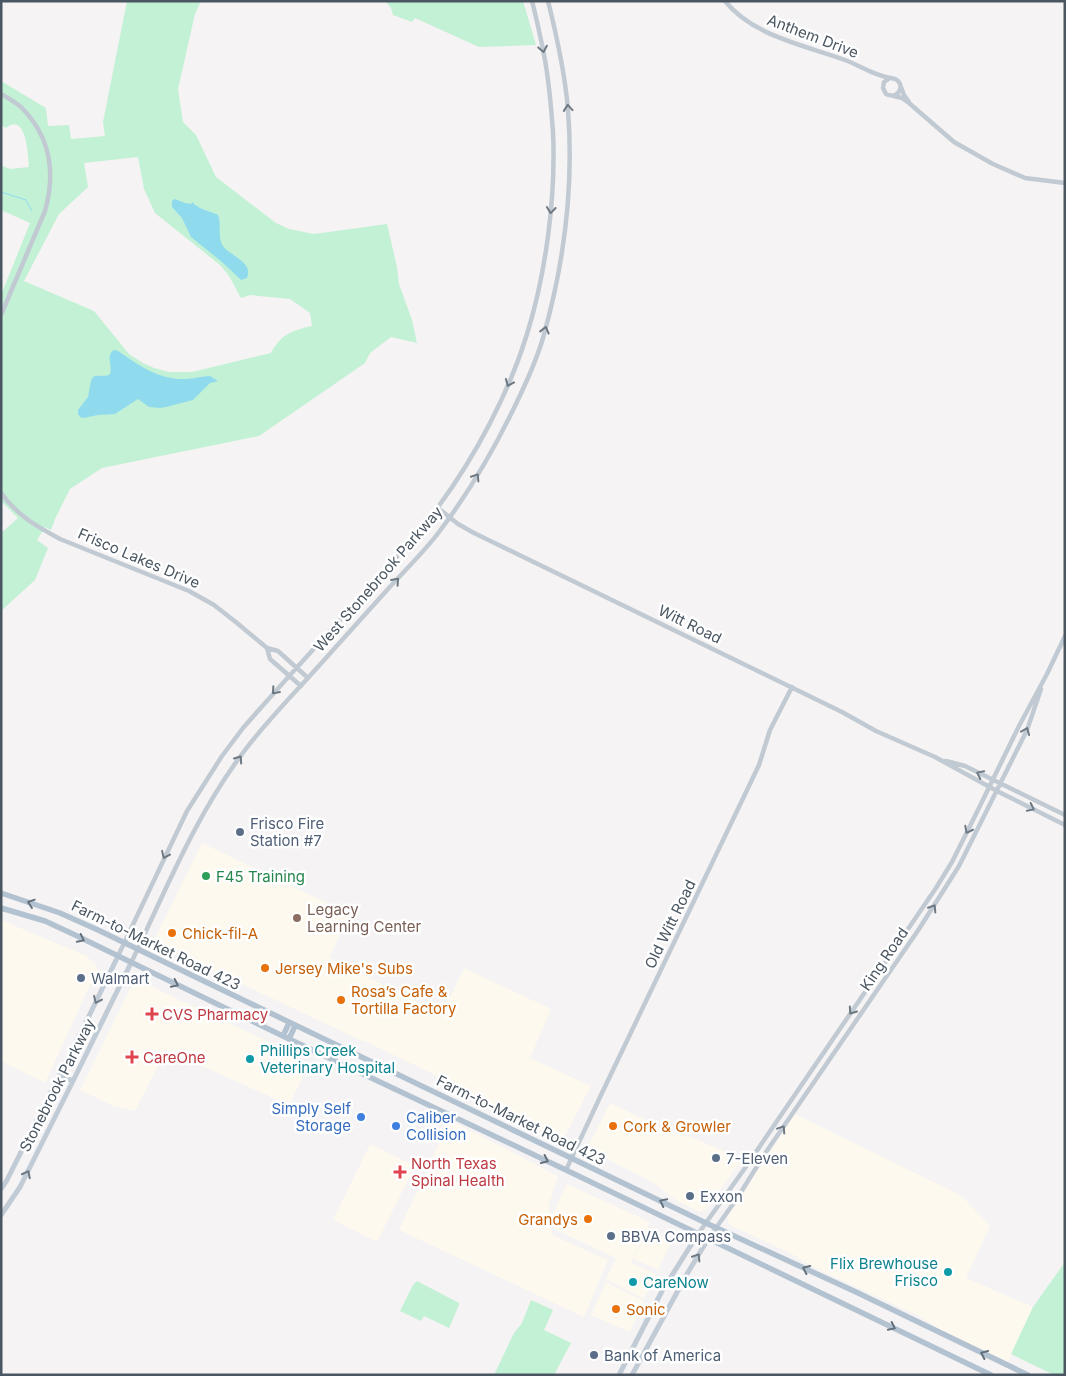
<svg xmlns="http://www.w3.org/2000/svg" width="1066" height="1376" viewBox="0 0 1066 1376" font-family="Inter,sans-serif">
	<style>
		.commercial { fill: #fdf9ef }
		.green { fill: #c3f1d5; fill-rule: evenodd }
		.water { fill: #90daee }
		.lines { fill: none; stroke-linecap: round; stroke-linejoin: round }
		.stream { stroke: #90daee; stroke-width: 1 }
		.tertiary { stroke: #c1cad2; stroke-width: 4.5 }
		.secondary { stroke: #c1cbd6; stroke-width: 5 }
		.primary { stroke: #b3c2d1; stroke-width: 5.5 }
		.oneway { stroke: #6e7983 }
		.oneway2 { stroke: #64717d }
		.oneway3 { stroke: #6e7984 }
		.service-dot { fill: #5c6f8a; stroke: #fff; stroke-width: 2 }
		.leisure-dot { fill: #2e9e5b; stroke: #fff; stroke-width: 2 }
		.education-dot { fill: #8d6e63; stroke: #fff; stroke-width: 2 }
		.food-dot { fill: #e8710a; stroke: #fff; stroke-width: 2 }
		.health-dot { fill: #e0444e; stroke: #fff; stroke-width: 2 }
		.culture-dot { fill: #0f9aa8; stroke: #fff; stroke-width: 2 }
		.shop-dot { fill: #3f7fe0; stroke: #fff; stroke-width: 2 }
		.labels { text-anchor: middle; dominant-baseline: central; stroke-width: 5; stroke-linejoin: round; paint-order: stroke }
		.street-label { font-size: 15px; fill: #4a5661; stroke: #fff }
		.service-label { font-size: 15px; fill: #4e5e75; stroke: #fff; text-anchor: start }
		.leisure-label { font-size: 15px; fill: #27864d; stroke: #fff; text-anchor: start }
		.education-label { font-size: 15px; fill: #785e54; stroke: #fff; text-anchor: start }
		.food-label { font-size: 15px; fill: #c56008; stroke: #fff; text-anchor: start }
		.health-label { font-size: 15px; fill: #be3a42; stroke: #fff; text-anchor: start }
		.culture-label { font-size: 15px; fill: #0d838f; stroke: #fff; text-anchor: start }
		.shop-label { font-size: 15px; fill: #366cbe; stroke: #fff; text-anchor: end }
	</style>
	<rect width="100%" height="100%" fill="#f5f3f3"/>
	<path class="commercial" d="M202 843 350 914 329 958 442 1014 464 968 551 1009 530 1058 591 1086 563 1140 469 1097 468 1091 367 1042 360 1040 153 942Z
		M1 920 87 956 96 965 97 970 45 1083 1 1061Z
		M142 982 265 1040 309 1064 289 1105 166 1050 135 1111 113 1106 80 1090 131 987Z
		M610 1103 677 1135 679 1132 742 1159 706 1210 699 1212 676 1200 654 1183 587 1149Z
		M795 1114 962 1196 990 1226 966 1278 1033 1307 1008 1362 937 1328 919 1316 813 1267 792 1254 734 1227 728 1223V1216Z
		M450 1120 558 1176 549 1204 552 1235 608 1260 584 1317 399 1230Z
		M370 1144 415 1166 377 1242 333 1220Z
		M567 1184 650 1222 631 1263 656 1274 644 1299 606 1279 616 1258 554 1229 551 1217Z
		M648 1228 672 1240 658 1270 634 1259Z
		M606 1282 644 1301 630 1332 591 1315Z"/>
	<path class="green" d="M127 1H201L195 14 178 89 183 122 196 135 216 177 276 223 289 229 314 234 387 224 397 267 399 284 412 320 417 343 391 337 370 353 365 363 259 436 102 468 70 489 55 519 51 530 45 527 37 540 48 548 35 580 1 611V533L18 518 1 501V295L30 223 1 210V165L10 169 29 167C28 157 27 111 6 128L1 125V81L46 108 48 126 69 125 71 139 105 136 103 122ZM138 157 144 189 155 213 220 265 229 276 241 298 250 295 290 299 310 313 312 326C293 330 280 335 271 353L192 372H169L154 368 143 363 129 354 94 311 24 281 59 214 88 187 84 163Z
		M385 1H523L536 45 479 47 415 18 412 22 393 15 391 8Z
		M1065 1262V1375H1054L1011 1354 1033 1307Z
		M417 1281 459 1303V1305L449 1328 424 1316 421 1321 400 1311 413 1285Z
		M531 1300 553 1310 544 1330 571 1343 554 1375H494L514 1333 522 1323Z"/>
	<path class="water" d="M175 199 185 203 191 204 193 202 194 204C203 211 208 210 218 215 222 225 217 237 223 246 230 256 254 262 247 278L241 280 239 278 222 262 191 237 182 218 172 207V201Z
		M114 350 118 351C140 366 159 380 186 379 194 379 202 376 210 376L218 381 210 383 193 400 166 407 160 408 149 407 138 399 115 414 98 415 83 418 80 417 78 414V410L88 397 91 381 93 377C99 374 105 378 110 374 113 365 105 356 114 350Z"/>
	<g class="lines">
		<path class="stream" d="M1 192 26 200 32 211"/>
		<path class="tertiary" d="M725 1C753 36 804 45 845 60 861 66 874 76 891 78 907 80 901 101 886 94L883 88 884 82 890 78
			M901 87 904 95 909 102
			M1 94C8 98 15 102 21 107 50 136 56 172 45 211L1 315
			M894 96 902 98 909 103 954 142 993 164 1025 178 1065 183
			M1 493C18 516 36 526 60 539L189 591 214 605 237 623 267 648 278 651 308 678
			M438 508 458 524 474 533 842 712 876 731 935 757 997 791 1065 825
			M267 648 270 659 301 686
			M946 761 965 766 1065 815
			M118 956 187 811 222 756 243 728C285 680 328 633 371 586 393 560 418 535 438 507 475 457 509 393 527 334 546 273 556 196 553 132 551 105 549 77 543 50 540 34 536 17 532 1
			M131 963C166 890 196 814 245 750 264 725 286 702 307 679 334 649 361 619 388 589 405 570 424 552 439 532 467 495 491 455 511 414 523 390 535 365 543 338 564 264 574 187 568 110 565 73 557 37 548 1
			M566 1170 601 1095 759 765 770 730 792 687
			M698 1234 745 1168 936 888 952 862 976 814 1019 726 1047 674 1065 636
			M708 1239 738 1197 764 1155 919 929 959 866 1027 730 1041 689"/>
		<path class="secondary" d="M60 1075 73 1081
			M1 1189 7 1180 90 1014 118 956
			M1 1215 20 1187 73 1081 131 963
			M619 1375 662 1291 698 1234
			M632 1375 687 1274 708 1239"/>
		<path class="primary" d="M1 893 60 913 98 930 706 1223 856 1292 1028 1375
			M1 908 45 921 73 934 289 1039 566 1170 991 1375
			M283 1036 289 1023
			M289 1039 295 1026"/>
	</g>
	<defs><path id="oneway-chevron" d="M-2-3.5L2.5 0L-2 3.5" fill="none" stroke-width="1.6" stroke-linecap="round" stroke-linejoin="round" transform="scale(1.25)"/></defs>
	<g class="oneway">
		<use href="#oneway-chevron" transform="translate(543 49) rotate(79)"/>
		<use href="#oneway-chevron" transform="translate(568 108) rotate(-95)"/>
		<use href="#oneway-chevron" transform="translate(551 210) rotate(96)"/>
		<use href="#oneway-chevron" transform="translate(545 330) rotate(-76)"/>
		<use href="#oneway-chevron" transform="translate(509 383) rotate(113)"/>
		<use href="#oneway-chevron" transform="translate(476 477) rotate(-58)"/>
		<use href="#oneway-chevron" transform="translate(396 581) rotate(-48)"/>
		<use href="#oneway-chevron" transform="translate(275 691) rotate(131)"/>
		<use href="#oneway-chevron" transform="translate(1026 731) rotate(-67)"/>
		<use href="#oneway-chevron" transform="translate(239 759) rotate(-55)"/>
		<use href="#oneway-chevron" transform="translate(980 774) rotate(-154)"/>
		<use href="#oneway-chevron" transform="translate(1031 808) rotate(26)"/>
		<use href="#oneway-chevron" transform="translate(968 830) rotate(117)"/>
		<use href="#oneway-chevron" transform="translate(165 855) rotate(115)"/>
		<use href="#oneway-chevron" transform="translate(933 908) rotate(-57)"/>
		<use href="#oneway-chevron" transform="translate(852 1011) rotate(125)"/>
		<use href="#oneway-chevron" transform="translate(782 1129) rotate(-56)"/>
	</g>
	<g class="oneway2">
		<use href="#oneway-chevron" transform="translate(31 903) rotate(-161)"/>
		<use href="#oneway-chevron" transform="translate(81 939) rotate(26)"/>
		<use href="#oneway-chevron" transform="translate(175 984) rotate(26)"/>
		<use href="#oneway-chevron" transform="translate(545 1160) rotate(25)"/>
		<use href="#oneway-chevron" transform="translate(663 1202) rotate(-154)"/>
		<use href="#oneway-chevron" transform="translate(806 1269) rotate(-155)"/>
		<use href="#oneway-chevron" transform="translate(892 1327) rotate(26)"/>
		<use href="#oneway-chevron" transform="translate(984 1354) rotate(-155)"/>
	</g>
	<g class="oneway3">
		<use href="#oneway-chevron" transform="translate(97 1000) rotate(115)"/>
		<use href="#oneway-chevron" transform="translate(27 1174) rotate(-63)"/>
		<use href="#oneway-chevron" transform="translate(697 1257) rotate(-58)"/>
	</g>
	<g class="service-dot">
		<circle cx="240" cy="832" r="5"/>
		<circle cx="81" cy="978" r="5"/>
		<circle cx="716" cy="1158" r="5"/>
		<circle cx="690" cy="1196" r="5"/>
		<circle cx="611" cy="1236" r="5"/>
		<circle cx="594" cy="1355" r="5"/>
	</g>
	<circle class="leisure-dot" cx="206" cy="876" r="5"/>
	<circle class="education-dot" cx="297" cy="918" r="5"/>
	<g class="food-dot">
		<circle cx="172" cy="933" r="5"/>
		<circle cx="265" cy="968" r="5"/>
		<circle cx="341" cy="1000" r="5"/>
		<circle cx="613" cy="1126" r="5"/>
		<circle cx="588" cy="1219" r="5"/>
		<circle cx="616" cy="1309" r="5"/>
	</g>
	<g class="health-dot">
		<path d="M149.5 1006.5h5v5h5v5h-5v5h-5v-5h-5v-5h5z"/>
		<path d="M129.5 1049.5h5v5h5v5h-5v5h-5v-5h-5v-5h5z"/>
		<path d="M397.5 1164.5h5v5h5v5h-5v5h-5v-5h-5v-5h5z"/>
	</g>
	<g class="culture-dot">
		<circle cx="250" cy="1059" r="5"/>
		<circle cx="948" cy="1272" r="5"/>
		<circle cx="633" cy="1282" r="5"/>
	</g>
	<g class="shop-dot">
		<circle cx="361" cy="1117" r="5"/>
		<circle cx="396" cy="1126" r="5"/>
	</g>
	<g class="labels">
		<g class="street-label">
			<text transform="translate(813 36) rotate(21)">Anthem Drive</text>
			<text transform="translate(139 558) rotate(23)">Frisco Lakes Drive</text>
			<text transform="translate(378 579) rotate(-49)">West Stonebrook Parkway</text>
			<text transform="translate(690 624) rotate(26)">Witt Road</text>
			<text transform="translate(670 924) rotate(-64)">Old Witt Road</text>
			<text transform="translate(156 945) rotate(26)">Farm-to-Market Road 423</text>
			<text transform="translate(884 959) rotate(-56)">King Road</text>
			<text transform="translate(57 1085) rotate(-63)">Stonebrook Parkway</text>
			<text transform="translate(521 1120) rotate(26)">Farm-to-Market Road 423</text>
		</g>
		<g class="service-label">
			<text x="250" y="823">Frisco Fire<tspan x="250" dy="17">Station #7</tspan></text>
			<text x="91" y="978">Walmart</text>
			<text x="726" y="1158">7-Eleven</text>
			<text x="700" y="1196">Exxon</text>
			<text x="621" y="1236">BBVA Compass</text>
			<text x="604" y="1355">Bank of America</text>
		</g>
		<g class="leisure-label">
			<text x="216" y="876">F45 Training</text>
		</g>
		<g class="education-label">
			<text x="307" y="909">Legacy<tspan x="307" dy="17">Learning Center</tspan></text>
		</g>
		<g class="food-label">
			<text x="182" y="933">Chick-fil-A</text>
			<text x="275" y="968">Jersey Mike's Subs</text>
			<text x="351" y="991">Rosa’s Cafe &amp;<tspan x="351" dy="17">Tortilla Factory</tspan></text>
			<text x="623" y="1126">Cork &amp; Growler</text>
			<text x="578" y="1219" text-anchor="end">Grandys</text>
			<text x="626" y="1309">Sonic</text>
		</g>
		<g class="health-label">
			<text x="162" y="1014">CVS Pharmacy</text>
			<text x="143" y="1057">CareOne</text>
			<text x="411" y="1163">North Texas<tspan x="411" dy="17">Spinal Health</tspan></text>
		</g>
		<g class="culture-label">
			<text x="260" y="1050">Phillips Creek<tspan x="260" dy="17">Veterinary Hospital</tspan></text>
			<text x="938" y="1263" text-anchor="end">Flix Brewhouse<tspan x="938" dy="17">Frisco</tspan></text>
			<text x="643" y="1282">CareNow</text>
		</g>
		<g class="shop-label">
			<text x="351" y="1108">Simply Self<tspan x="351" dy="17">Storage</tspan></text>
			<text x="406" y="1117" text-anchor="start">Caliber<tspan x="406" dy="17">Collision</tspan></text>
		</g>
	</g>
	<rect width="1066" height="1376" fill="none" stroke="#4a5661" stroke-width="5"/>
</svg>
